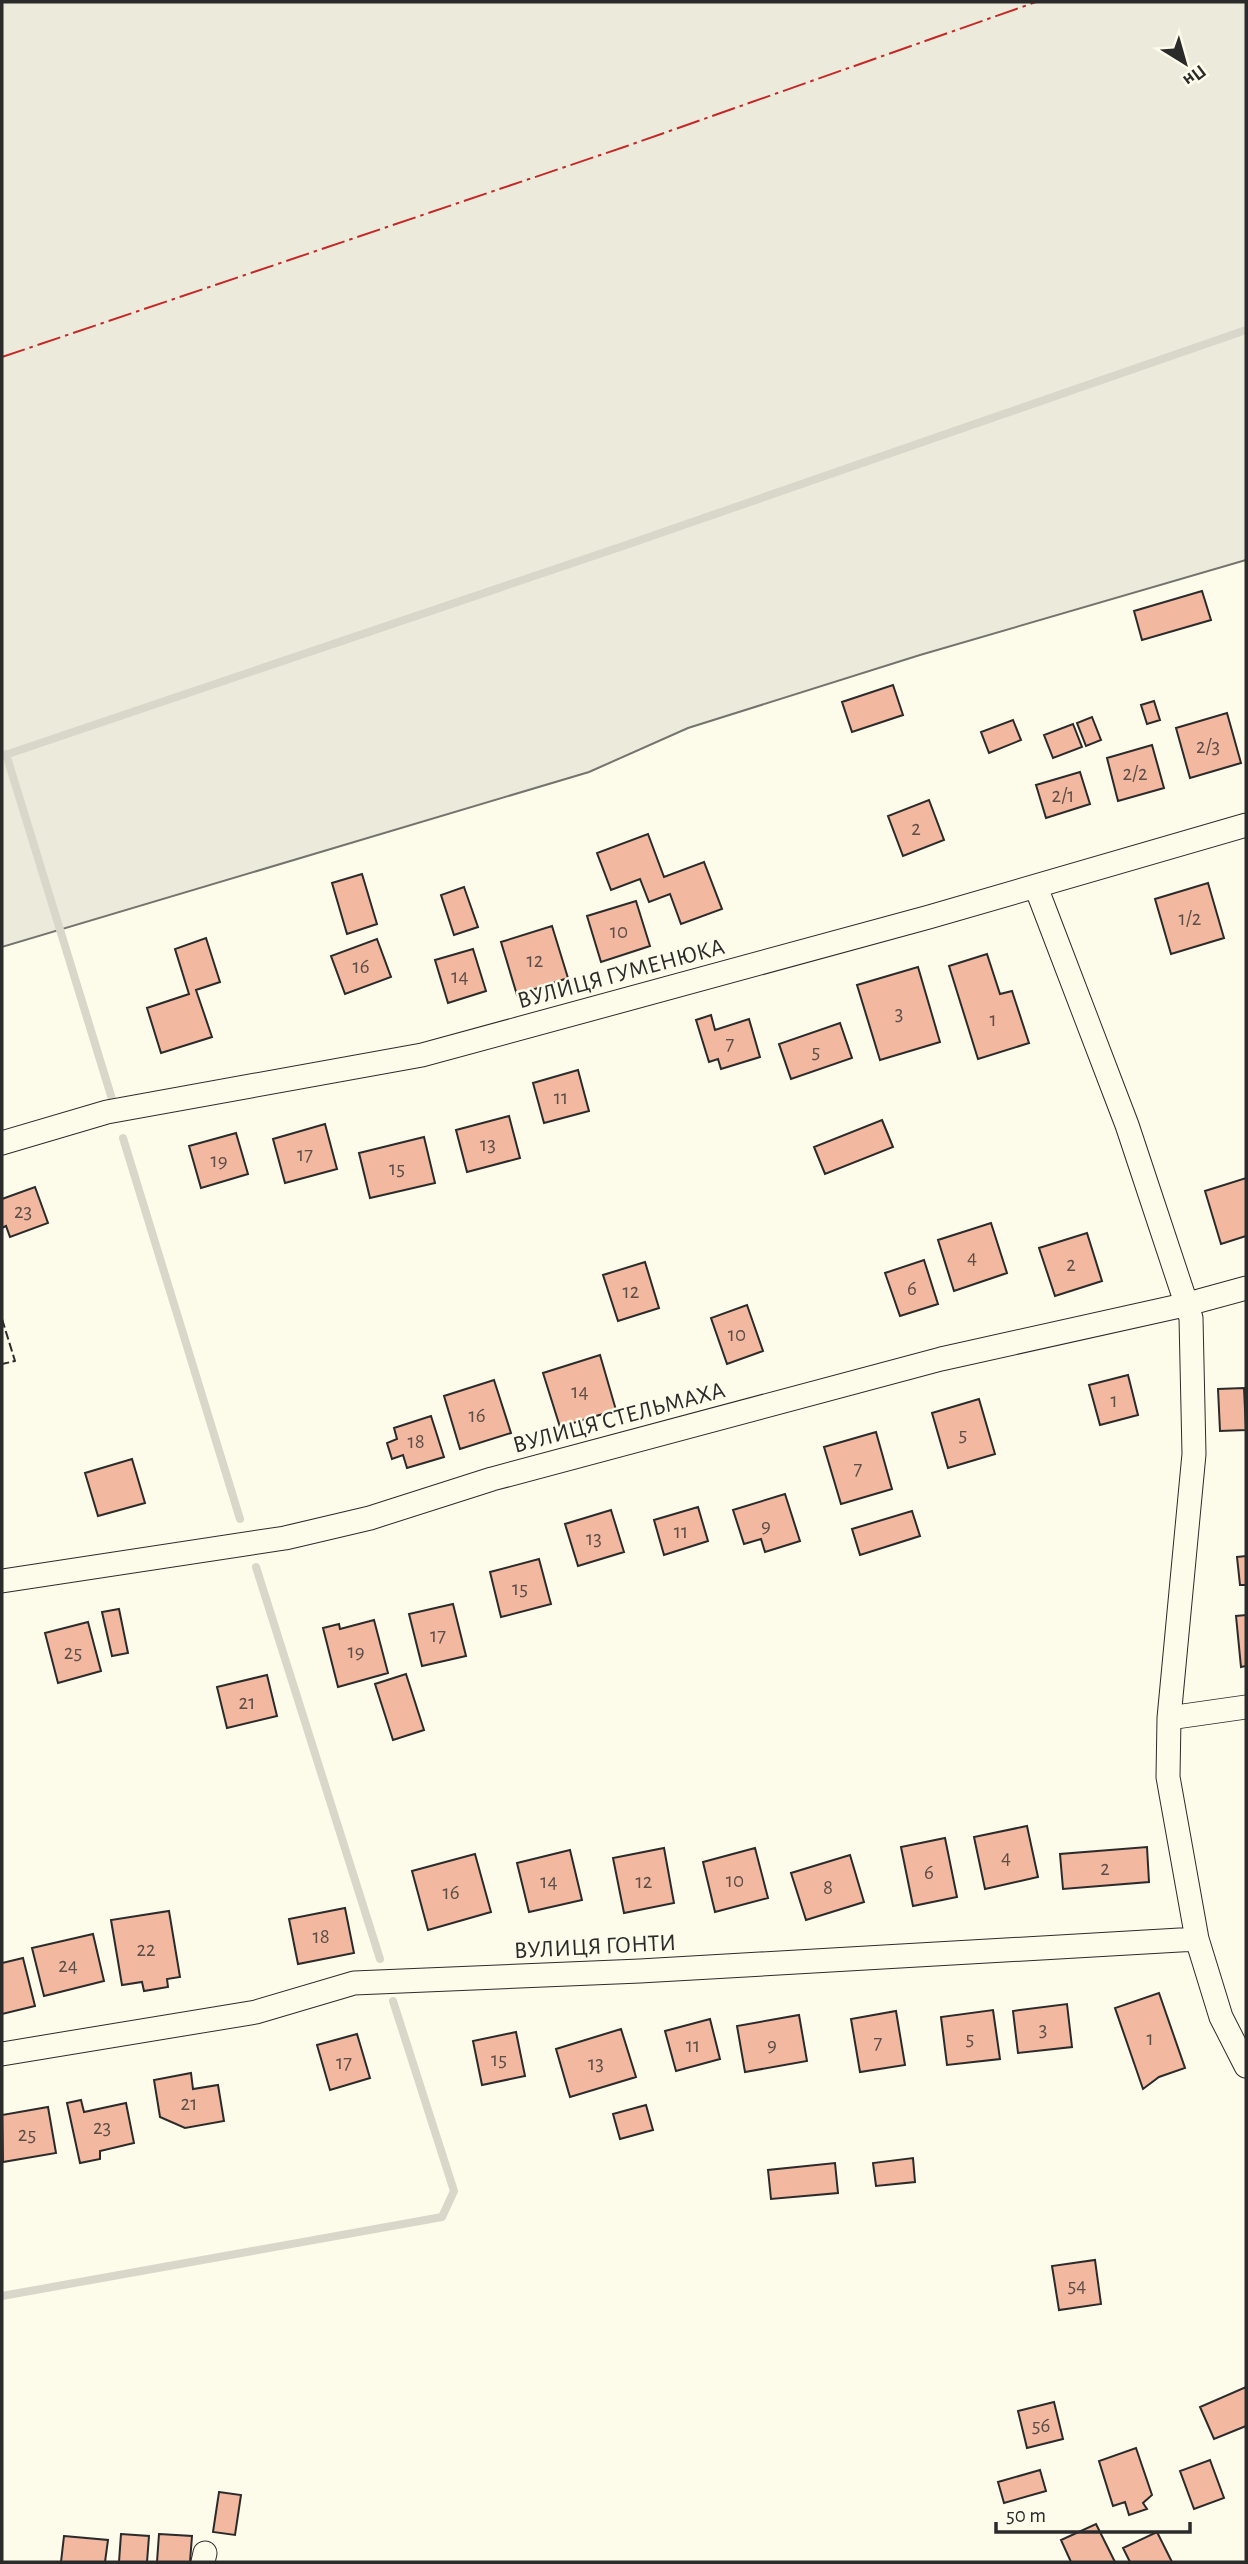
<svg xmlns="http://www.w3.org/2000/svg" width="1248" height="2564" viewBox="0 0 1248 2564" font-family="'Alegreya Sans',sans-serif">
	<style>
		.garden { fill: #ecebdb; stroke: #74746e; stroke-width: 2 }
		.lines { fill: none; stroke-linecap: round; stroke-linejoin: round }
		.stream { stroke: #d8d7c9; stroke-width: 8 }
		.building { fill: #f2b8a0; stroke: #2b2b2b; stroke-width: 2 }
		.street-casing { stroke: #2b2b2b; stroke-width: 25 }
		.street { stroke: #fdfbea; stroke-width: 23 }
		.fence { stroke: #2b2b2b; stroke-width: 2; stroke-dasharray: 9 3.5; stroke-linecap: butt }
		.power { stroke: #c62828; stroke-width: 2; stroke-dasharray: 24 5 3.5 5; stroke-linecap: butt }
		.labels { text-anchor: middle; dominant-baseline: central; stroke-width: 5; stroke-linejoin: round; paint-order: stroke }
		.number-label { font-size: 21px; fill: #5d4e48 }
		.street-label { font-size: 24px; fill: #2b2b2b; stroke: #fdfbea }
	</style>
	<rect width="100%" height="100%" fill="#fdfbea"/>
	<path class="garden" d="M2 2H1246V560L920 655 688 728 589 772 2 947Z"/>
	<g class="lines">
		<path class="stream" d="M6 754 112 1099
			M2 756 626 545 1246 330
			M123 1138 240 1519
			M256 1567 380 1959
			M2 2296 442 2217 454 2191 393 2001"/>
	</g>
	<path class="building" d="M1202 591 1211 620 1142 640 1134 611Z
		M893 685 903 715 852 732 842 702Z
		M1154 701 1160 720 1147 724 1141 705Z
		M1227 713 1241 763 1190 778 1176 728Z
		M1092 717 1101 740 1086 746 1077 723Z
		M1013 720 1021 740 989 753 981 732Z
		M1073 724 1082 747 1053 758 1044 735Z
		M1152 745 1164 788 1118 801 1107 758Z
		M1080 772 1090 804 1046 818 1036 785Z
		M929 800 944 840 903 856 888 816Z
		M648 834 664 877 704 862 722 909 681 924 670 894 649 902 640 879 611 890 597 853Z
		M362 874 377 924 347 934 332 883Z
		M1208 883 1224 938 1171 954 1155 899Z
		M464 887 478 927 454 935 441 895Z
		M636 901 650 946 601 962 587 916Z
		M552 926 568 978 517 995 501 942Z
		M206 938 220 982 196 990 212 1037 161 1053 147 1008 189 994 175 949Z
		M377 939 391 977 345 994 331 956Z
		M473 949 486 991 448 1003 435 960Z
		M987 954 1000 994 1012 991 1029 1043 978 1059 949 966Z
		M918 967 940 1042 880 1060 857 985Z
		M711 1015 715 1030 749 1019 760 1057 721 1069 718 1059 709 1062 696 1020Z
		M840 1023 852 1058 791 1079 779 1044Z
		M578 1070 589 1111 544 1123 533 1083Z
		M509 1116 520 1158 467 1172 456 1130Z
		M882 1120 893 1147 825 1174 814 1147Z
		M325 1124 337 1169 285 1183 273 1139Z
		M236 1133 248 1174 201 1188 189 1146Z
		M424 1137 435 1183 370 1198 359 1153Z
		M1246 1178V1236L1221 1244 1205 1191Z
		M35 1187 48 1223 10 1237 6 1226 2 1228V1199Z
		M991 1223 1007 1273 954 1291 938 1240Z
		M1087 1233 1102 1281 1055 1296 1039 1248Z
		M924 1260 938 1304 900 1316 885 1273Z
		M645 1262 659 1308 618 1321 603 1275Z
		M747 1305 763 1351 727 1364 711 1318Z
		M600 1355 616 1410 560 1427 543 1373Z
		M1128 1375 1138 1415 1100 1425 1089 1385Z
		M494 1380 511 1433 460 1449 444 1396Z
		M1244 1388 1246 1430 1220 1431 1218 1389Z
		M979 1399 995 1454 948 1468 932 1413Z
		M431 1416 444 1457 407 1468 403 1455 392 1459 387 1443 397 1439 394 1428Z
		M876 1432 892 1489 841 1504 824 1447Z
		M132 1459 145 1503 98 1516 85 1473Z
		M785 1494 800 1541 765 1552 761 1539 744 1544 733 1510Z
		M698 1507 708 1541 664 1555 654 1520Z
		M611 1510 624 1552 578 1566 565 1524Z
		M912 1511 920 1536 860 1555 852 1529Z
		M1246 1556V1585H1240L1237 1557Z
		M539 1559 551 1604 501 1617 490 1572Z
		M453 1604 466 1656 422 1666 409 1614Z
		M119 1609 128 1653 112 1656 102 1612Z
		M1246 1615V1666L1241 1667 1236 1616Z
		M374 1620 388 1673 338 1687 323 1628 339 1624 340 1629Z
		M88 1622 101 1671 58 1683 45 1633Z
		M406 1674 424 1730 393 1740 375 1684Z
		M267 1675 277 1716 227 1728 217 1687Z
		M1027 1826 1038 1877 985 1889 974 1837Z
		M945 1838 957 1897 913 1906 901 1847Z
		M1147 1847 1149 1882 1063 1889 1060 1854Z
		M664 1848 674 1903 624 1913 613 1858Z
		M755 1848 768 1898 715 1912 703 1862Z
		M570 1850 582 1900 529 1912 517 1863Z
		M475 1854 491 1912 428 1930 412 1871Z
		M850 1855 864 1902 806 1920 791 1873Z
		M345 1908 354 1953 298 1964 289 1919Z
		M169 1911 180 1977 167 1979 168 1987 144 1991 142 1982 122 1985 111 1920Z
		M93 1934 104 1981 44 1996 32 1948Z
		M23 1958 35 2006 2 2014V1963Z
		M1159 1993 1185 2068 1159 2077 1143 2089 1115 2008Z
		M1067 2004 1072 2047 1018 2053 1013 2011Z
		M993 2010 1000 2059 947 2065 941 2017Z
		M896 2011 905 2065 860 2072 851 2019Z
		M799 2015 807 2061 745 2072 737 2026Z
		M710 2019 720 2059 676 2071 665 2031Z
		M621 2029 636 2077 570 2097 556 2049Z
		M516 2032 525 2076 482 2085 473 2041Z
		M357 2034 370 2078 330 2090 317 2045Z
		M191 2073 193 2089 218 2085 224 2121 185 2128 160 2117 154 2080Z
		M81 2100 84 2112 126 2103 134 2143 100 2151V2159L80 2163 67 2103Z
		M646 2105 653 2130 620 2139 613 2114Z
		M48 2107 56 2153 3 2162 2 2115Z
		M913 2158 915 2182 876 2186 873 2163Z
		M835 2163 838 2193 771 2199 768 2170Z
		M1095 2260 1101 2304 1059 2310 1052 2266Z
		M1246 2387V2426L1214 2439 1200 2407Z
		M1054 2402 1063 2439 1027 2448 1018 2411Z
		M1136 2448 1152 2495 1143 2503 1147 2509 1129 2515 1125 2502 1113 2506 1099 2461Z
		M1210 2460 1224 2498 1194 2509 1180 2471Z
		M1040 2470 1046 2491 1004 2503 998 2482Z
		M219 2492 241 2495 235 2535 213 2532Z
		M1096 2524 1115 2562H1071L1061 2540Z
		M1157 2532 1172 2562H1130L1123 2548Z
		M121 2534 149 2536 147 2562H119Z
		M159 2534 192 2536 190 2562H157Z
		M64 2536 108 2540 105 2562H61Z"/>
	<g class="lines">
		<defs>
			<path id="street" d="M1036 887 1127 1125 1191 1318 1194 1454 1169 1718 1168 1777 1197 1939 1221 2017 1246 2066
				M2 1143 107 1112 422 1055 929 917 1246 825
				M2 1581 285 1538 370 1518 492 1479 941 1359 1184 1305 1246 1288
				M1169 1718 1246 1707
				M2 2054 256 2012 354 1983 640 1971 1197 1939
				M203 2562 205 2553"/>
		</defs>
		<use href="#street" class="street-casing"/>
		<use href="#street" class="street"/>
		<path class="fence" d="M2 1319 15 1361 2 1364"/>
		<path class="power" d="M2 357 627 146 1036 2"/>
	</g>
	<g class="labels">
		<g class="number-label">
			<text x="1208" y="746">2/3</text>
			<text x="1135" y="773">2/2</text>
			<text x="1063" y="795">2/1</text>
			<text x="916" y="828">2</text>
			<text x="1190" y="918">1/2</text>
			<text x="619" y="931">10</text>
			<text x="535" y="960">12</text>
			<text x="361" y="966">16</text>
			<text x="460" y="976">14</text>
			<text x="899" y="1013">3</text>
			<text x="993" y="1019">1</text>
			<text x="730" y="1043">7</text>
			<text x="816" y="1051">5</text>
			<text x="561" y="1097">11</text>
			<text x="488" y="1144">13</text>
			<text x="305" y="1154">17</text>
			<text x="219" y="1160">19</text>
			<text x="397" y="1168">15</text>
			<text x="23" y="1211">23</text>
			<text x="972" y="1257">4</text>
			<text x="1071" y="1264">2</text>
			<text x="912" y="1288">6</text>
			<text x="631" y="1291">12</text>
			<text x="737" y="1334">10</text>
			<text x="580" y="1391">14</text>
			<text x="1114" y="1400">1</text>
			<text x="477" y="1415">16</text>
			<text x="963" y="1434">5</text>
			<text x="416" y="1441">18</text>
			<text x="858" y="1468">7</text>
			<text x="766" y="1525">9</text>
			<text x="681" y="1531">11</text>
			<text x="594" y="1538">13</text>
			<text x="520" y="1588">15</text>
			<text x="438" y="1635">17</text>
			<text x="356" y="1651">19</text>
			<text x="73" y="1652">25</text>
			<text x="247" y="1702">21</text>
			<text x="1006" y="1857">4</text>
			<text x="1105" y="1868">2</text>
			<text x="929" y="1872">6</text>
			<text x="735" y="1880">10</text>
			<text x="549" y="1881">14</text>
			<text x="644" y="1881">12</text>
			<text x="828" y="1887">8</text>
			<text x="451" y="1892">16</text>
			<text x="321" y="1936">18</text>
			<text x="146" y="1949">22</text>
			<text x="68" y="1965">24</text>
			<text x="1043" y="2029">3</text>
			<text x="970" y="2038">5</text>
			<text x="1150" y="2038">1</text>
			<text x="878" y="2042">7</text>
			<text x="772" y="2044">9</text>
			<text x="693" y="2045">11</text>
			<text x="499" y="2059">15</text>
			<text x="344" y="2062">17</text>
			<text x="596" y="2063">13</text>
			<text x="189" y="2103">21</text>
			<text x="102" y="2127">23</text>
			<text x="27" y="2134">25</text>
			<text x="1077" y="2285">54</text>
			<text x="1041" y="2425">56</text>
		</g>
		<g class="street-label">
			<text transform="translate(621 974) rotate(-15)">ВУЛИЦЯ ГУМЕНЮКА</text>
			<text transform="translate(619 1418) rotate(-15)">ВУЛИЦЯ СТЕЛЬМАХА</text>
			<text transform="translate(595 1947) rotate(-3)">ВУЛИЦЯ ГОНТИ</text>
		</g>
	</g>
	<rect width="1248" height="2564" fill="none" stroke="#2b2b2b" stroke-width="7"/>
	<g transform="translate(1185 63) rotate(143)" stroke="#fdfbea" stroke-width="5" paint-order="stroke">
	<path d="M0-5L12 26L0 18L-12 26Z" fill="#2b2b2b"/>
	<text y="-10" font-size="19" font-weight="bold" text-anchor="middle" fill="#2b2b2b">Пн</text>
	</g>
	<path d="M996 2522v10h194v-10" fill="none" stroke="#2b2b2b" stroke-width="3.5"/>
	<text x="1006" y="2522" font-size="21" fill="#2b2b2b" stroke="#fdfbea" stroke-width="5" paint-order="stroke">50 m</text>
</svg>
